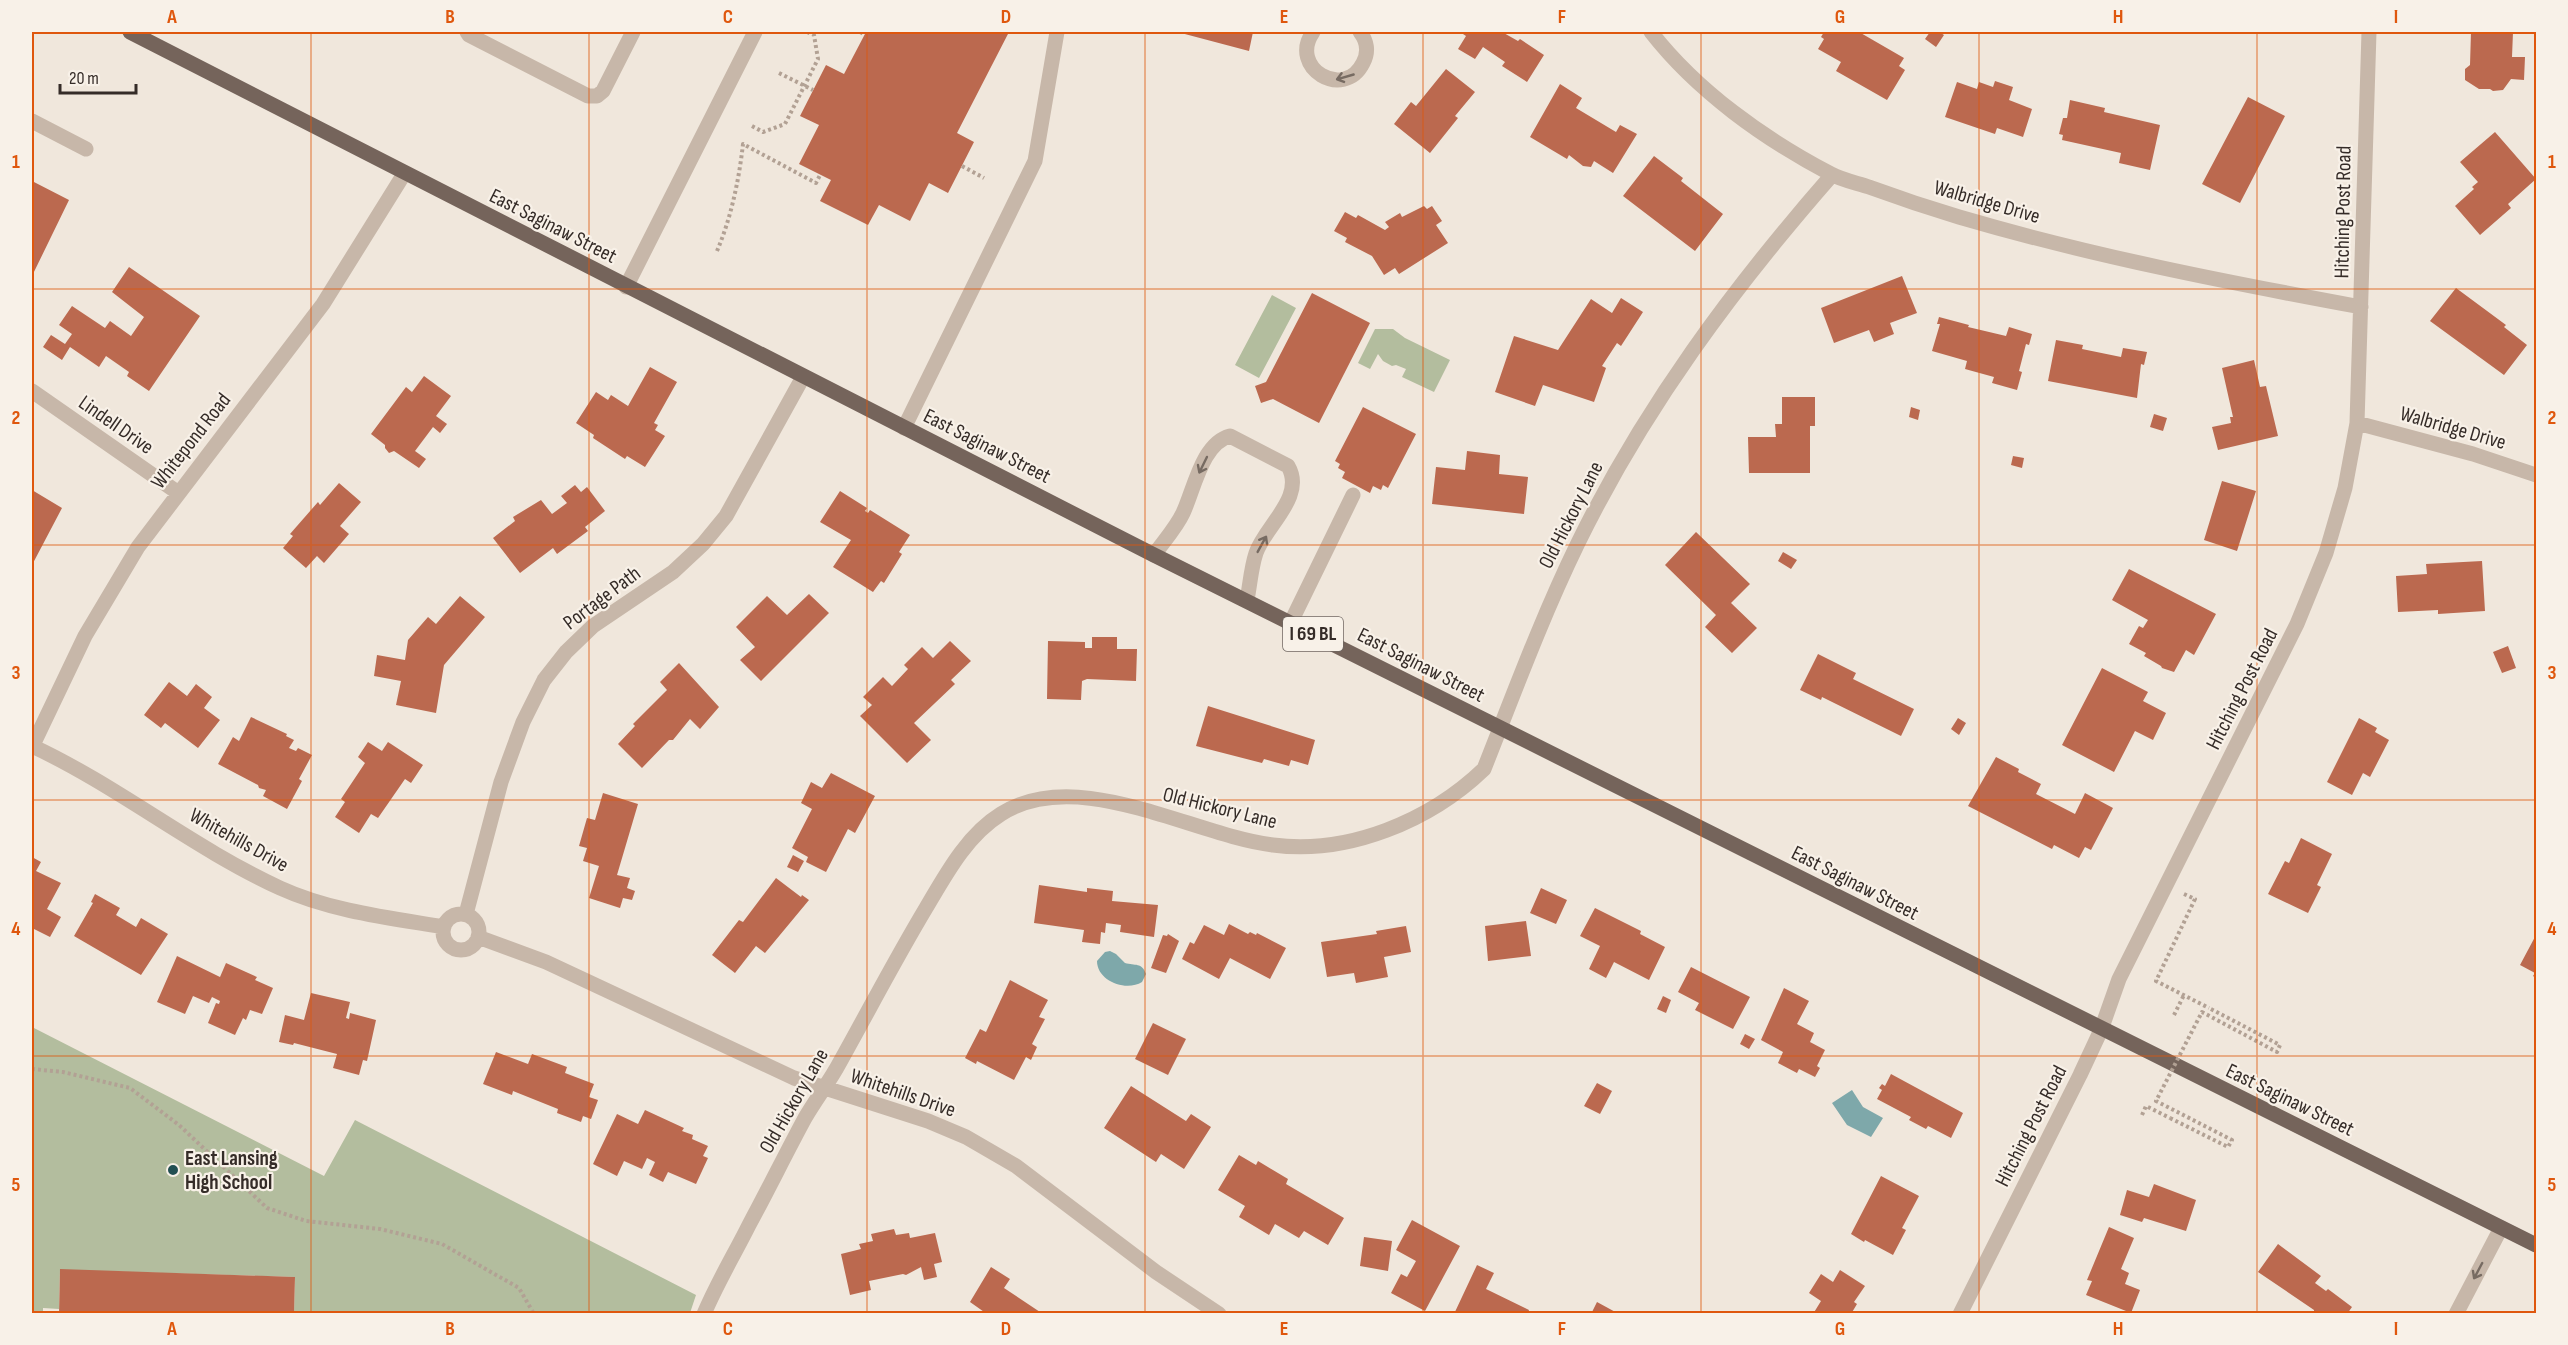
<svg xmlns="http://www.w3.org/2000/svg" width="2568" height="1345" viewBox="0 0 2568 1345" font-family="'Sofia Sans Condensed',sans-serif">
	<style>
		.green { fill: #b3bd9e }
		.water { fill: #7ea8aa }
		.building { fill: #bb694f }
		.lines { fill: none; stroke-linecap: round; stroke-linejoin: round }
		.path { stroke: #b2a194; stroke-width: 4; stroke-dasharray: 3 3; stroke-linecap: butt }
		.minor { stroke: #c7b7a9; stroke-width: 15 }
		.major { stroke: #75645b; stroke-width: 15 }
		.path-bridge { stroke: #b2a194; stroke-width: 4; stroke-dasharray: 3 3; stroke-linecap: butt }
		.oneway { stroke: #776b62 }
		.grid { fill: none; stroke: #df570d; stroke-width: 1.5; stroke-opacity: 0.55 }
		.poi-dot { fill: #224f52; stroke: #f8f1e8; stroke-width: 2 }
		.labels { text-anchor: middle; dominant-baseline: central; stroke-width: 4.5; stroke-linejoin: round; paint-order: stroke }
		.shield { fill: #f8f1e8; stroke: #706762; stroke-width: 1.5 }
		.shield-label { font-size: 20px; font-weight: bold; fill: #352c28 }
		.street-label { font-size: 21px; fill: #352c28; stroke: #f8f1e8 }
		.poi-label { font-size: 21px; font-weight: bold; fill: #352c28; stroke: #f8f1e8; text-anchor: start }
		.neatline { fill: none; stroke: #df570d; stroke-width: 2 }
		.grid-label { font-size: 20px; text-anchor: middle; font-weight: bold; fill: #df570d }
	</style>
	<rect width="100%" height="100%" fill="#f0e7dc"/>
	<path class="green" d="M1272 295 1296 308 1259 378 1235 365Z
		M1375 329H1393L1405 338 1450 360 1434 392 1402 377 1406 369 1396 365 1392 366 1383 361 1378 354 1370 369 1358 363Z
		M32 1027 324 1176 355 1120 696 1295 690 1313H294L295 1277 60 1270 59 1309 43 1308V1313H32Z"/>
	<path class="water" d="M1110 951 1116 954 1125 963C1135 966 1142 962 1146 974L1142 982C1126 992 1097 981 1097 961L1105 952Z
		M1852 1090 1863 1107 1883 1118 1871 1137 1847 1125 1832 1103Z"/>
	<path class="building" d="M866 32H1009L957 133 974 142 948 193 929 183 910 221 879 205 868 225 820 201 831 180 799 164 819 125 800 116 826 65 844 74Z
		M1182 32H1253L1249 51 1181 33Z
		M1460 32H1502L1518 41 1520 39 1544 55 1527 82 1502 66 1505 62 1483 47 1475 59 1458 49 1466 36Z
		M1824 32H1859L1904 58 1899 66 1905 70 1887 100 1836 71 1841 62 1818 49 1824 39 1821 37Z
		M1930 32H1939L1944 35 1936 47 1925 39Z
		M2471 32H2513L2512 57H2525L2524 80 2511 79 2503 90 2493 91 2490 89H2479L2465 80V69L2470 65Z
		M1446 69 1475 92 1455 116 1458 118 1430 153 1394 124 1411 102 1416 106Z
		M1995 81 2013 87 2009 100 2032 109 2023 137 1997 128 1995 134 1945 117 1957 82 1977 89 1979 82 1993 87Z
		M1560 84 1582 98 1576 108 1616 132 1620 125 1637 134 1613 173 1594 161 1591 167 1583 166 1569 155 1567 159 1530 137Z
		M2248 97 2285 116 2240 203 2202 184Z
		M2070 100 2105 108 2104 112 2160 125 2150 170 2119 163 2121 153 2062 140 2063 135 2059 134 2063 118H2067Z
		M2495 132 2536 179 2508 204 2511 208 2480 235 2455 206 2474 189 2472 187 2478 182 2460 162Z
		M1654 156 1683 178 1681 181 1723 214 1695 251 1623 196Z
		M32 181 69 200 32 276Z
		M1424 206 1427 209 1432 206 1442 221 1436 225 1448 243 1399 274 1395 268 1384 275 1372 256 1345 242 1347 238 1334 231 1345 212 1356 218 1358 215 1385 230 1389 227 1385 222 1400 213 1402 217Z
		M129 267 200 316 149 391 127 376 129 372 106 356 99 367 70 347 62 360 43 347 51 335 65 344 72 334 59 325 72 306 105 328 110 321 131 336 144 317 112 292Z
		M1902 276 1917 313 1890 323 1894 334 1874 342 1869 330 1834 343 1821 308Z
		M2456 288 2506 325 2504 327 2527 345 2504 375 2430 321Z
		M1312 293 1370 323 1319 423 1273 399 1261 403 1255 386 1266 382Z
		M1621 298 1643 312 1621 346 1617 343 1602 366 1606 368 1594 402 1543 385 1535 406 1495 392 1514 336 1558 350 1591 299 1612 313Z
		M1939 317 1969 325 1968 327 2006 336 2009 327 2032 334 2029 345 2026 344 2019 371 2022 372 2017 390 1992 383 1994 377 1965 369 1967 361 1932 351 1940 324H1937Z
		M2056 340 2083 345 2082 349 2121 357 2123 348 2147 352 2144 365 2141 364 2137 398 2048 381Z
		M2254 360 2260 387 2266 386 2278 436 2218 450 2212 427 2231 423 2230 417H2233L2222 368Z
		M650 367 677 382 654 423 658 425 655 430 665 436 645 467 627 456 625 459 593 438 594 435 576 423 596 392 608 400 611 395 628 406Z
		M424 376 451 396 436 416 447 424 440 433 433 427 415 451 426 459 419 468 394 451 389 453 385 448V445L371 434 406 387 412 392Z
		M1782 397H1815V426H1810V473H1749L1748 437H1776L1775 424H1782Z
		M1363 407 1416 434 1388 488 1383 485 1381 490 1373 486 1370 493 1342 478 1345 472 1338 468 1340 464 1335 461Z
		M1911 407 1920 410 1918 420 1909 417Z
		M2154 414 2167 418 2163 431 2150 427Z
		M1467 451 1500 455 1499 474 1528 477 1524 514 1432 504 1436 467 1465 470Z
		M2013 456 2024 458 2022 468 2011 465Z
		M2222 481 2256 491 2237 551 2204 540Z
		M339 483 361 502 340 526 349 534 324 563 317 556 306 568 283 548 293 536 290 534 318 502 320 505Z
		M575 485 581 492 587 487 605 511 585 527 588 531 557 554 553 548 520 573 493 538 515 521 513 517 541 500 552 514 567 503 561 496Z
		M32 490 62 508 32 565Z
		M840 491 867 508 865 511 868 513 870 510 910 535 899 552 902 554 884 583 881 581 873 592 833 567 851 540 820 522Z
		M1696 532 1750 584 1731 603 1757 628 1732 653 1705 627 1716 615 1665 565Z
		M1783 552 1797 560 1791 569 1778 561Z
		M2482 561 2485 611 2438 614V610L2398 612 2396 576 2427 574 2426 564Z
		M2129 569 2216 614 2194 655 2186 650 2174 672 2162 668 2161 666 2144 656 2146 653 2129 644 2139 626 2143 628 2148 620 2112 600Z
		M809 594 829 613 761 681 740 660 755 647 736 627 767 596 787 615Z
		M460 596 485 617 444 665 436 713 396 705 401 681 374 676 377 655 405 660 408 640 428 617 436 624Z
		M1092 637H1117V649H1137L1136 681 1087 679 1082 681 1081 700 1047 699 1048 641 1085 642V648H1092Z
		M950 641 971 661 951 680 955 684 914 723 931 740 907 763 860 716 872 705 863 697 883 677 892 686 908 669 904 665 922 647 933 658Z
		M2508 646 2516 668 2502 673 2493 652Z
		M1818 654 1856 673 1853 679 1914 709 1901 736 1822 697 1821 700 1800 690Z
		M679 663 719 707 700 729 690 719 673 740H669L642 768 618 744 635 726 633 724 667 690 660 682Z
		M2102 668 2148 692 2143 701 2166 713 2153 740 2135 731 2114 772 2062 745Z
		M169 682 187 696 196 684 212 697 204 708 220 720 198 748 165 723 161 728 144 715Z
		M1208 706 1315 740 1308 765 1291 760 1289 766 1264 759 1262 763 1196 746Z
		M251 717 287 734 286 736 294 740 289 748 296 751 298 748 312 755 299 779 302 781 287 809 263 796 266 790 259 788 258 785 218 764 233 737 239 741Z
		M1958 718 1966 723 1959 735 1951 729Z
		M2359 718 2377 728 2375 732 2389 740 2370 777 2363 773 2352 795 2327 782Z
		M368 742 382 751 388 742 423 765 411 783 405 779 378 818 371 814 359 833 335 817 345 802 341 799 365 763 358 757Z
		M1996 757 2019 769 2018 772 2041 784 2036 794 2075 814 2085 793 2113 808 2091 850 2085 847 2079 858 2054 845 2052 849 1968 806Z
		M831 773 875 796 855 833 848 829 826 872 806 862 808 857 792 848 812 809 801 803 811 782 822 788Z
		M603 793 638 804 617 875 630 878 627 888 635 891 632 900 623 898 620 908 589 898 599 866 583 861 587 848 579 846 587 818 595 820Z
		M2301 838 2332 854 2317 885 2321 887 2308 913 2268 894 2285 861 2289 863Z
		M793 855 804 861 798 872 787 867Z
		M32 857 41 862 36 871 61 883 47 909 61 917 50 937 32 928Z
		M776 878 801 897 802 895 809 900 765 953 756 946 735 973 712 955 739 920 743 922Z
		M1039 885 1087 892V888L1113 891 1112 901 1158 905 1154 937 1120 932 1121 925 1106 923 1105 933 1101 932 1100 944 1082 942 1084 930 1034 923Z
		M1541 888 1567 900 1556 924 1530 913Z
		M95 894 120 908 116 915 136 927 141 918 168 934 141 975 74 936 93 903 91 902Z
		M1595 908 1641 931 1640 934 1665 947 1649 980 1614 962 1606 978 1589 969 1600 946 1580 936Z
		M1526 921 1531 956 1488 961 1485 926Z
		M1229 924 1248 934 1250 932 1256 935 1257 933 1286 948 1270 979 1230 958 1219 979 1182 959 1190 942 1194 944 1204 925 1224 935Z
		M1406 926 1411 952 1384 957 1388 977 1356 983 1354 973 1327 977 1321 942 1377 934 1376 931Z
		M1168 934 1179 941 1166 973 1151 968 1163 935 1167 936Z
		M2536 935V978L2533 976 2535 973 2520 965Z
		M177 956 220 977 226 963 257 977 255 980 273 988 262 1014 250 1010 246 1020 243 1018 235 1035 208 1023 216 1003 219 1004 220 1001 212 997 209 1003 193 996 185 1014 157 1002Z
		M1691 967 1750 997 1733 1029 1695 1010 1699 1003 1678 992Z
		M1010 980 1048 1000 1039 1017 1045 1019 1032 1044 1037 1047 1031 1060 1026 1057 1014 1080 977 1061 976 1064 965 1058 980 1029 986 1032Z
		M1784 988 1809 1001 1797 1024 1814 1033 1810 1042 1825 1050 1817 1066 1820 1068 1815 1077 1799 1069 1797 1073 1778 1063 1783 1052 1761 1040Z
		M311 993 350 1002 346 1018 349 1019 350 1013 376 1020 367 1061 363 1060 359 1075 333 1068 337 1054 294 1043 293 1045 279 1042 285 1015 304 1020Z
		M1663 996 1671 1000 1666 1013 1657 1009Z
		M1153 1023 1186 1039 1168 1075 1135 1059Z
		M1745 1034 1755 1039 1749 1049 1740 1044Z
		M496 1052 528 1064 532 1054 567 1067 565 1073 594 1084 589 1097 598 1100 591 1119 583 1116 581 1122 557 1113 558 1109 513 1091 512 1095 483 1084Z
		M1891 1074 1963 1113 1951 1138 1928 1126 1926 1129 1909 1120 1911 1117 1877 1099 1882 1090 1879 1088 1882 1084 1885 1086Z
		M1597 1083 1612 1091 1600 1114 1584 1106Z
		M1131 1086 1186 1121 1191 1114 1211 1127 1184 1169 1161 1154 1156 1162 1104 1128Z
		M645 1110 684 1128 682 1131 693 1135 692 1139 708 1146 703 1156 708 1158 696 1184 668 1172 663 1182 649 1175 655 1162 647 1158 642 1169 624 1161 617 1176 593 1164 617 1114 638 1124Z
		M1239 1155 1256 1165 1258 1161 1288 1179 1286 1184 1344 1218 1328 1245 1304 1231 1299 1238 1275 1224 1269 1235 1239 1217 1245 1206 1218 1190Z
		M1881 1176 1919 1196 1902 1228 1906 1230 1893 1255 1865 1240 1864 1242 1851 1234Z
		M2154 1184 2196 1200 2186 1231 2144 1218 2142 1222 2120 1215 2127 1190 2149 1197Z
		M1412 1220 1460 1246 1425 1311 1391 1293 1401 1274 1407 1277 1416 1261 1396 1250Z
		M2109 1227 2134 1238 2121 1269 2129 1273 2125 1284 2140 1290 2131 1313 2086 1295 2092 1281 2087 1280Z
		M894 1229 896 1235 909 1233 910 1238 935 1233 942 1262 934 1264 937 1277 924 1280 921 1267 906 1275 903 1274 869 1281 871 1290 850 1295 841 1254 861 1249 859 1244 873 1241 871 1234Z
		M1364 1237 1392 1241 1388 1271 1360 1266Z
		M2278 1244 2321 1276 2315 1283 2326 1291 2328 1289 2352 1307 2347 1314H2314V1310L2258 1272Z
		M1477 1265 1494 1273 1486 1289 1529 1310 1528 1314H1454Z
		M991 1267 1010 1279 1004 1288 1043 1314H987L970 1302Z
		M60 1269 295 1277 294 1314H59Z
		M1840 1270 1865 1286 1854 1302 1857 1304 1851 1314H1813L1821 1301 1809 1293 1821 1274 1833 1282Z
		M1597 1302 1619 1314H1591Z"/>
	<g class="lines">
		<path class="path" d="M860 32 864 34
			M779 73 813 90
			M752 126 763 132 785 124 818 59 814 35 807 32
			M962 166 984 178
			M717 251C731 218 739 180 743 144L816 183 820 175
			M2184 894 2195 899 2156 981 2209 1008
			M2174 1015 2184 995
			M32 1069 63 1072 130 1088 179 1125 267 1208 306 1221 380 1229 442 1244 519 1288 534 1314
			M2142 1115 2146 1106 2170 1118"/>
		<path class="minor" d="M467 32 469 35 588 96H597L603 91 633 32
			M1313 32C1288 68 1344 101 1363 63 1369 52 1367 41 1360 32
			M1651 32C1697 91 1764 139 1831 174 1842 180 1857 183 1869 187 1899 198 1929 208 1959 217 2092 256 2226 282 2361 307
			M32 121 86 149
			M626 287 755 32
			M32 391 177 492
			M2357 423 2473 454 2536 475
			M904 428 1035 161 1057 32
			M1154 555C1163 542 1176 528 1183 513 1194 490 1202 443 1230 436L1288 466C1306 497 1265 526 1256 553 1251 568 1250 585 1247 600
			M1291 622 1353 495
			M32 746C118 786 193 848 280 888 330 911 390 918 444 927
			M32 747 85 636 138 547 323 304 404 174
			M466 914 501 782 523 722 544 680 566 652 593 626 673 572 703 544 726 516 803 377
			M443 932a18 18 0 1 1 36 0a18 18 0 1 1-36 0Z
			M478 937 546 962 794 1078 928 1121 966 1137 1016 1166 1156 1272 1219 1314
			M704 1314C717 1283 734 1255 749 1225 768 1190 786 1153 805 1118 816 1099 830 1081 840 1062 869 1010 896 958 926 908 946 874 967 835 1001 814 1078 765 1192 835 1273 845 1348 855 1430 821 1484 769 1514 693 1542 617 1578 543 1644 408 1733 288 1832 175
			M1960 1314 2080 1075 2101 1030 2119 979 2297 624 2326 553 2345 488 2357 423 2369 32
			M2456 1314 2501 1228"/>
		<path class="major" d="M130 32 1154 555 2536 1245"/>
		<path class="path-bridge" d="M2170 1118 2228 1147 2232 1140 2156 1101 2202 1012 2277 1052 2280 1045 2209 1008"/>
	</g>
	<defs><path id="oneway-shaft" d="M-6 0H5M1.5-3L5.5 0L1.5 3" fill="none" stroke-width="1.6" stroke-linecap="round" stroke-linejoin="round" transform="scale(1.5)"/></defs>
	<g class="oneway">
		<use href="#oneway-shaft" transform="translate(1345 77) rotate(164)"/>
		<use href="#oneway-shaft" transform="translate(1203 465) rotate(116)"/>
		<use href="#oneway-shaft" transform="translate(1262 544) rotate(-61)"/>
		<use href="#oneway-shaft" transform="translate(2478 1271) rotate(118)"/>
	</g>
	<path class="grid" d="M311 32V1314M589 32V1314M867 32V1314M1145 32V1314M1423 32V1314M1701 32V1314M1979 32V1314M2257 32V1314M32 289H2536M32 545H2536M32 800H2536M32 1056H2536"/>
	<circle class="poi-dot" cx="173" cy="1170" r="6"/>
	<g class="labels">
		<rect class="shield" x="1283" y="617" width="60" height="34" rx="4.5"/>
		<g class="shield-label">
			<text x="1313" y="634">I 69 BL</text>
		</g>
		<g class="street-label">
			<text transform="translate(1987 202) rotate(16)">Walbridge Drive</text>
			<text transform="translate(2343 212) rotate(-89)">Hitching Post Road</text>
			<text transform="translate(553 226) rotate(27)">East Saginaw Street</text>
			<text transform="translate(116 425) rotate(35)">Lindell Drive</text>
			<text transform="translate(2453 428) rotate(16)">Walbridge Drive</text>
			<text transform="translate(191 441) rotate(-52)">Whitepond Road</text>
			<text transform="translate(987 446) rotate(27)">East Saginaw Street</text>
			<text transform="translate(1571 515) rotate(-63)">Old Hickory Lane</text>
			<text transform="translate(602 598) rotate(-37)">Portage Path</text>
			<text transform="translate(1421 665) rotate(27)">East Saginaw Street</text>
			<text transform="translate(2242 689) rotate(-63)">Hitching Post Road</text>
			<text transform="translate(1220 808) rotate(14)">Old Hickory Lane</text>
			<text transform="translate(239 840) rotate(29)">Whitehills Drive</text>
			<text transform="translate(1855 883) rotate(27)">East Saginaw Street</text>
			<text transform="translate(903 1093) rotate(19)">Whitehills Drive</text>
			<text transform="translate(2290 1100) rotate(26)">East Saginaw Street</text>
			<text transform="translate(794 1101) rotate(-60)">Old Hickory Lane</text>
			<text transform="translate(2031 1126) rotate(-63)">Hitching Post Road</text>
		</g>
		<g class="poi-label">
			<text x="185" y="1158">East Lansing<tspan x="185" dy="24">High School</tspan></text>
		</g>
	</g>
	<rect width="2568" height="1345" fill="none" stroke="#f8f1e8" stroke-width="66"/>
	<path d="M60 84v9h76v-9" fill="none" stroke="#352c28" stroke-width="3"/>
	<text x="69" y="84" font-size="18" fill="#352c28" stroke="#f8f1e8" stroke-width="4.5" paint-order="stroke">20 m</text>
	<rect x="33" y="33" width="2502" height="1279" class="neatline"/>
	<g class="grid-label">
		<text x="172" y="23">A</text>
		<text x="450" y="23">B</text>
		<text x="728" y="23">C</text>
		<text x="1006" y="23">D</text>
		<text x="1284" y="23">E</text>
		<text x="1562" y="23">F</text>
		<text x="1840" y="23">G</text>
		<text x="2118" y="23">H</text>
		<text x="2396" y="23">I</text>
		<text x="16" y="168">1</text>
		<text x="2552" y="168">1</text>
		<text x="16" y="424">2</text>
		<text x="2552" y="424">2</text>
		<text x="16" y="679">3</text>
		<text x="2552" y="679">3</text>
		<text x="16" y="935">4</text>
		<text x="2552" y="935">4</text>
		<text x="16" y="1191">5</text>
		<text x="2552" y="1191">5</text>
		<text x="172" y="1335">A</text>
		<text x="450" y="1335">B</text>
		<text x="728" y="1335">C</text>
		<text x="1006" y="1335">D</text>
		<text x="1284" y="1335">E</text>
		<text x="1562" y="1335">F</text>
		<text x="1840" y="1335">G</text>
		<text x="2118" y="1335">H</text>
		<text x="2396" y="1335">I</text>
	</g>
</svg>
